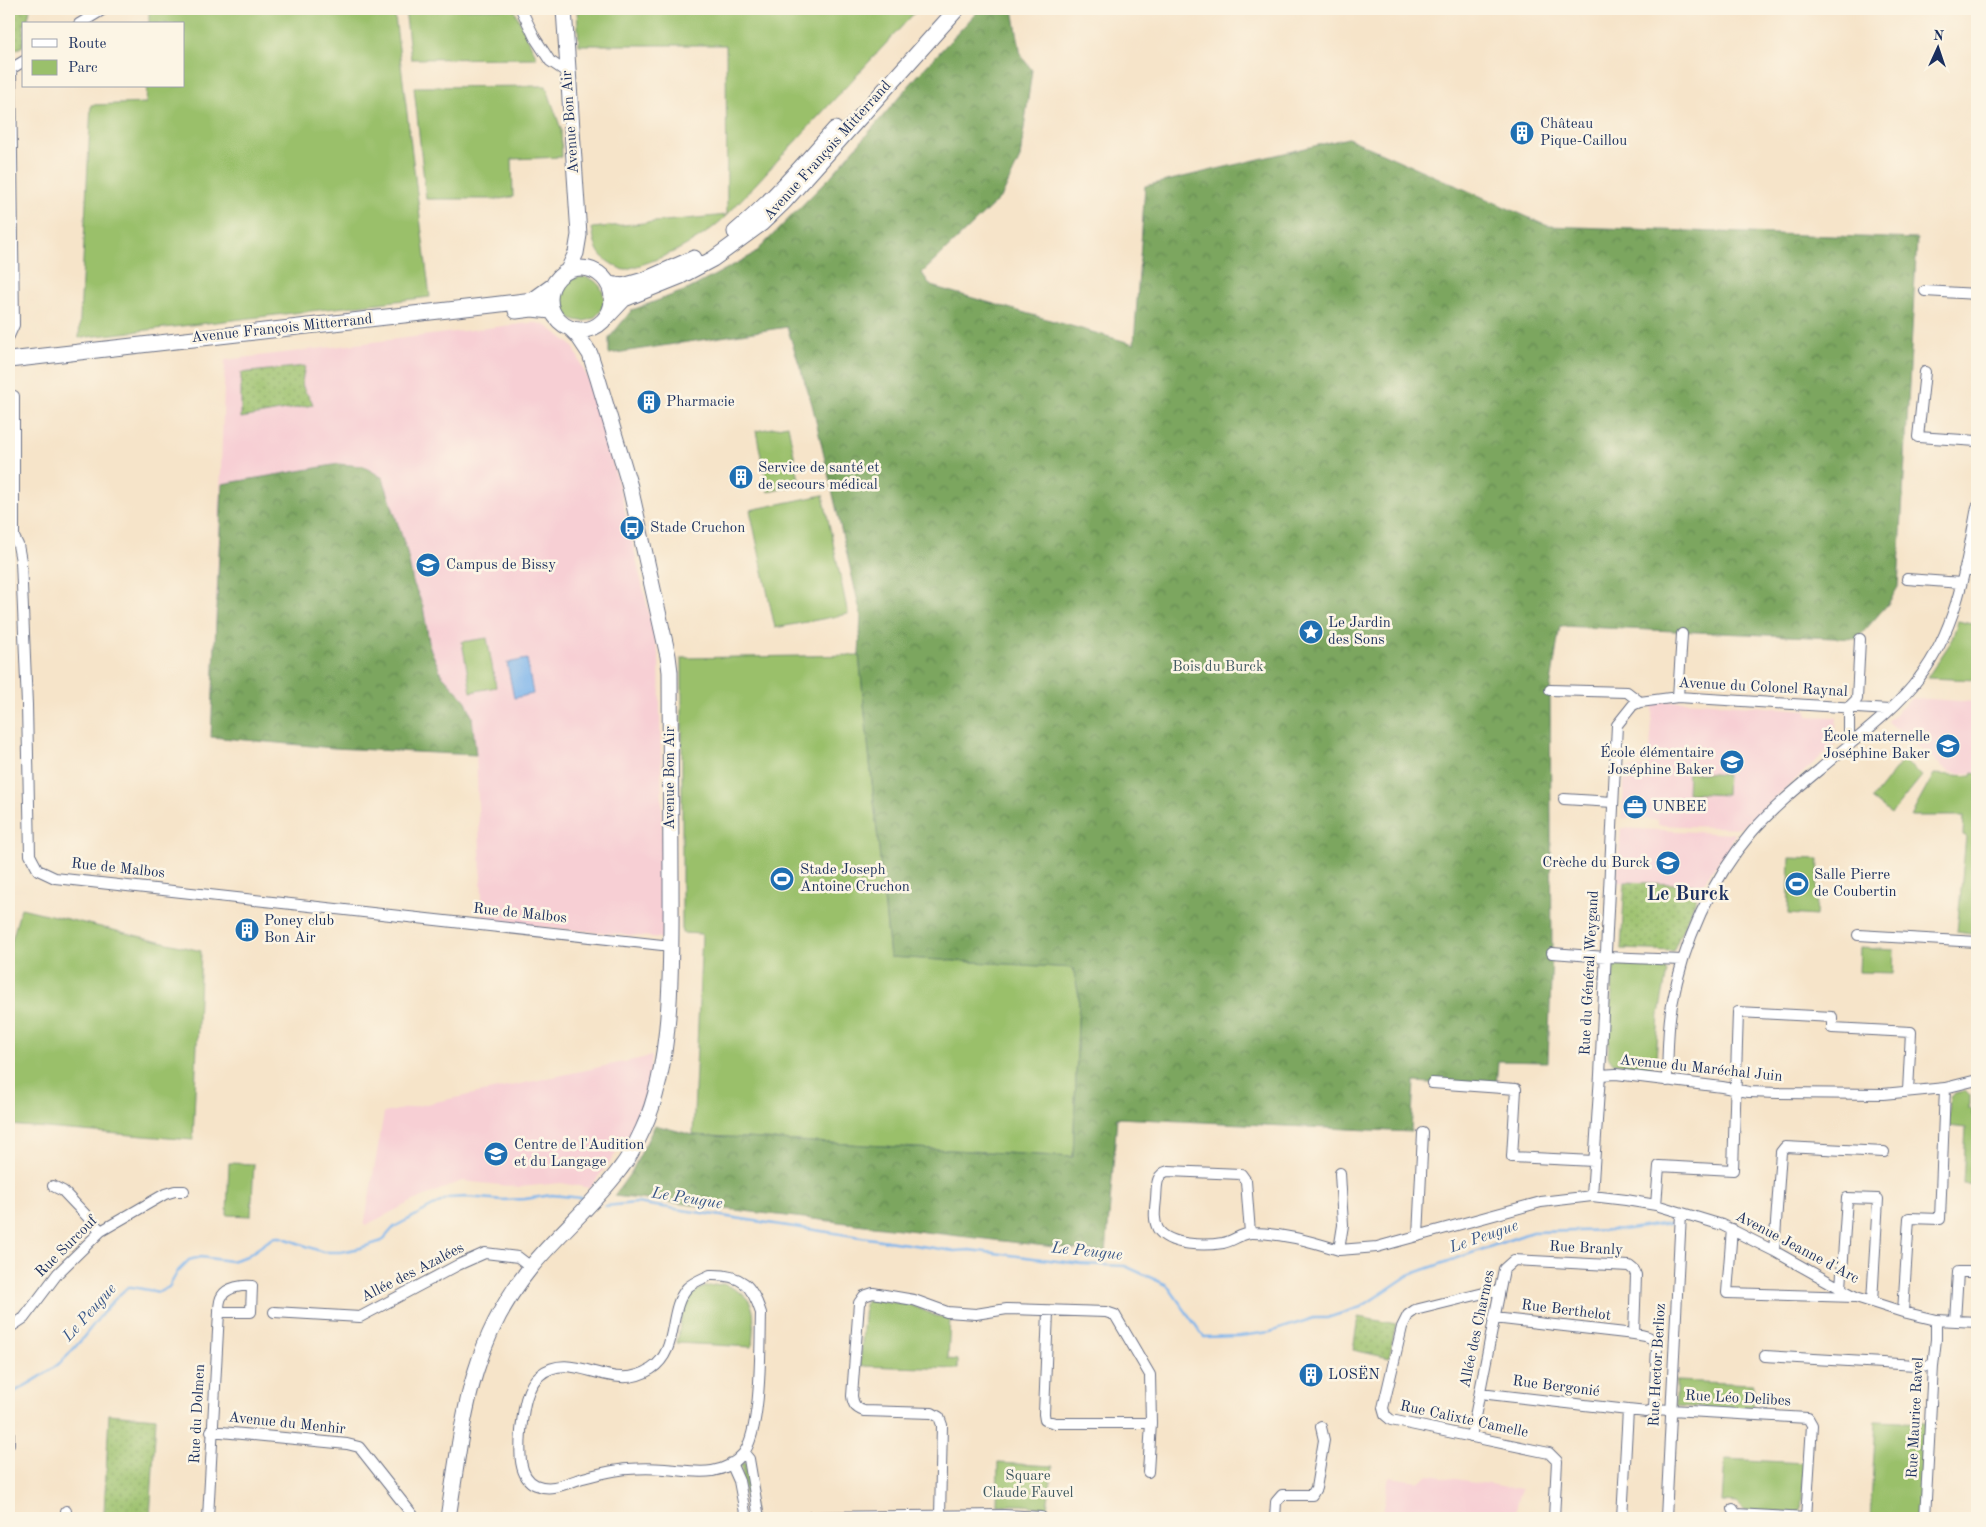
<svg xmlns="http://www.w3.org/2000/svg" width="1986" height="1527" viewBox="0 0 1986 1527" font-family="'Old Standard TT',serif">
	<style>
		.built { fill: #f7cfd4 }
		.green { fill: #9ac06b; stroke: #5a7864 }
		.forest { fill: url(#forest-crowns); stroke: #4b6a5e }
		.garden { fill: url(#garden-dots); stroke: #5a7864 }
		.water { fill: #7cb4ec; stroke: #4c72a5 }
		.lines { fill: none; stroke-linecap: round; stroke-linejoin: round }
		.stream { stroke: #7cb4ec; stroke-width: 2.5 }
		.minor-casing { stroke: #686e83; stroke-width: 12 }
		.tertiary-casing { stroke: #686e83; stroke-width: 14 }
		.secondary-casing { stroke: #686e83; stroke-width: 17 }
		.minor { stroke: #fff; stroke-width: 10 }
		.tertiary { stroke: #fff; stroke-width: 12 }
		.secondary { stroke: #fff; stroke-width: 15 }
		.labels { text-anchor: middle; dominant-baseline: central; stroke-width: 5; stroke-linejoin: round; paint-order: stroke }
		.street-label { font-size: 15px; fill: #1b2f5e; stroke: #fcf5e5 }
		.poi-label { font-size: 15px; fill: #1b2f5e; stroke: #fcf5e5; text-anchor: start }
		.park-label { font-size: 15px; fill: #415a62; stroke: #fcf5e5 }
		.water-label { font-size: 16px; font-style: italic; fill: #385789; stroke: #fcf5e5 }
		.district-label { font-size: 20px; font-weight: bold; fill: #1b2f5e; stroke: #fcf5e5 }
	</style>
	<defs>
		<pattern id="forest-crowns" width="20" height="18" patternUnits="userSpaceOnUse" patternTransform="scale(1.25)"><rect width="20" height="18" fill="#7ba65f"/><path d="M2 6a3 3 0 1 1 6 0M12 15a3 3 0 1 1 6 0" fill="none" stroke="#648852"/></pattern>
		<pattern id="garden-dots" width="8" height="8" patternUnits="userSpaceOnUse" patternTransform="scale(1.25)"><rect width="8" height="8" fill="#9ac06b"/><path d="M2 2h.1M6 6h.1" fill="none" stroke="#7d9c5b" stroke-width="1.8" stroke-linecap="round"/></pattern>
	</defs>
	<rect width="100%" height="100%" fill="#fcf5e5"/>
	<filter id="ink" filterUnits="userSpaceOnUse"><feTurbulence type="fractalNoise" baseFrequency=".02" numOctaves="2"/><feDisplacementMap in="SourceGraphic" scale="10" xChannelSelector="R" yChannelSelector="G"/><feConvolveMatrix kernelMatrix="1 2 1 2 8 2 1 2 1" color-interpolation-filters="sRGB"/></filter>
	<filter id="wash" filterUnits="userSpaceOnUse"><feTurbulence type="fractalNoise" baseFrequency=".0096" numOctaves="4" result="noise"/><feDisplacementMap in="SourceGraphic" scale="20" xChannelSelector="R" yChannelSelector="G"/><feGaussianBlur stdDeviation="1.12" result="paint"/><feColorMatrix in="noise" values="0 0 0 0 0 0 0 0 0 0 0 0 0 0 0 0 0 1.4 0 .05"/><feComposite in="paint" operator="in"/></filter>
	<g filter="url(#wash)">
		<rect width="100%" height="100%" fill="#f6e4c9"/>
		<path class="built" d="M529 323H538L547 326 569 343 574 348 589 382 620 489 659 657 664 908 662 938 483 922 476 755 334 748 211 737 225 360Z
			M1912 698 1977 702V774L1949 772 1887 721Z
			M1684 701 1807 710V716L1837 717 1835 744 1741 828 1658 825V820L1622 818 1625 768 1649 766 1653 702Z
			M1621 828 1731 834V832L1735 834 1731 844 1702 885 1617 882Z
			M652 1056 647 1090 635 1128 590 1188 561 1183 519 1187 462 1181 415 1200 364 1226 384 1113Z
			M1429 1475 1521 1489 1514 1518H1381L1389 1477 1419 1481Z"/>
		<path class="green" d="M149 9H394L430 297 79 338 91 105 146 103 147 86H184V24H149Z
			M405 9H514L537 58 411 59Z
			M577 9H918L727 215C699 243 661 260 623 270 599 258 596 253 592 228L727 215 726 45H579Z
			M546 86 561 129 562 157 512 159 513 197 499 199H426L414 87Z
			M560 299a22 22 0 1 1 44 0a22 22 0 1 1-44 0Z
			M788 425 800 485 768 492 756 431Z
			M823 495 848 614 775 628 750 510Z
			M1958 621 1977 625V680L1927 678 1951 642Z
			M487 638 496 687 471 692 462 642Z
			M859 655 890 957 1073 968 1079 996 1073 1157 693 1135 702 934 682 933V658Z
			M1903 760 1922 776 1891 814 1872 799Z
			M1688 772 1727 775 1726 795 1687 793Z
			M1972 773 1977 774V935L1957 932 1966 836 1963 835 1964 816H1911L1934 774 1971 776Z
			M1790 858 1819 859 1816 916 1788 914Z
			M21 908 201 951 193 1140 9 1125V950Z
			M1860 948 1894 950 1893 973 1859 972Z
			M1614 963 1663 965 1667 972 1659 1014 1656 1060 1652 1066 1647 1067 1613 1063 1608 1056Z
			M1965 1091 1969 1095V1109H1973L1972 1115 1977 1116V1184L1963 1183 1966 1128 1948 1126 1950 1097 1955 1093Z
			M229 1163 254 1164 251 1216 227 1215Z
			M723 1284C760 1298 754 1313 752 1347L677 1343C684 1308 678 1288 723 1284Z
			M871 1299 911 1305 936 1316 950 1318 948 1359 958 1360V1369L860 1366 865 1305 866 1301Z
			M1676 1381 1754 1384 1753 1411 1676 1406Z
			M1876 1421 1926 1423 1921 1518H1870Z
			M1725 1459 1805 1463 1801 1511 1795 1513 1745 1511 1737 1503 1722 1502Z
			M745 1462 753 1510H748L747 1508 741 1464Z
			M998 1463 1053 1466 1047 1508 1023 1505H997Z"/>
		<path class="forest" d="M980 9H1013L1021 56 1032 70 1020 158 1002 196 922 273 931 286 1134 344 1145 186 1348 138 1548 226 1917 239 1898 587 1888 604 1857 639 1560 626 1550 690 1552 953 1548 1062 1498 1061 1496 1087 1414 1082 1411 1132 1117 1118 1106 1253 614 1196 632 1171 655 1125 693 1135 1073 1157 1079 996 1073 968 890 957 859 655 861 615 812 404 787 327 609 354V338L632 310 689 289 754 254 831 176 920 73Z
			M339 464 363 466 383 478 407 552 413 582 423 606 430 648 442 675 466 701 472 717 476 755 334 748 211 737 222 484Z"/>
		<path class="garden" d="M9 9H30L27 24H24L23 46 9 54Z
			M305 366C304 373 301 381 303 387 305 394 311 396 313 405L241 418V373Z
			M1625 882 1702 885 1673 951 1621 949Z
			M1358 1317 1396 1324 1389 1358 1353 1350Z
			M109 1414 156 1418 150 1518 104 1513Z"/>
		<path class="water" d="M527 659 533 694 514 698 507 663Z"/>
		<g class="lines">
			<path class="stream" d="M605 1206 636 1203 954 1251 970 1250 1081 1264 1125 1266 1167 1285 1204 1337 1240 1336 1270 1332 1314 1318H1327L1361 1307 1409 1275 1532 1232 1622 1230 1670 1223
				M9 1395C26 1385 46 1375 61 1362 86 1339 101 1309 128 1287H132L159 1292 169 1287 178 1271 189 1260 200 1257 231 1261 247 1256 274 1237H281L323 1252H341L360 1248 382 1241 394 1227 448 1198 467 1197 503 1200 525 1199 552 1195 582 1198"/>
		</g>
	</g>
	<g filter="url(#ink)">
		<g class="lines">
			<defs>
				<path id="minor" d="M521 9 535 38 550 61 568 73
					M79 24 104 9
					M9 70 24 61
					M1925 291 1977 294
					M9 336 14 325 11 70
					M1925 372 1918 437 1977 441
					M14 396V537L18 545 21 561 27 705 30 855 38 870 55 878 671 946
					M1964 570H1977
					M1907 579 1961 583
					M1550 690 1627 692 1640 702
					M1678 697 1682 634
					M1852 741 1849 735V707L1857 699 1860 639
					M1564 799 1613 802
					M1858 935 1977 942
					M1552 953 1606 957 1682 960
					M1600 1075 1616 1074 1722 1087 1749 1092 1778 1093 1883 1094 1945 1088 1977 1080
					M1667 1081C1668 1056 1667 1030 1672 1005 1683 943 1711 880 1752 832 1772 809 1796 789 1819 770 1851 742 1894 712 1919 678 1957 629 1966 566 1977 507
					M1432 1083 1516 1089 1512 1157 1594 1161
					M53 1186 63 1191 101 1231
					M1592 1196 1600 1075 1617 725 1633 705 1640 702 1678 697 1889 710
					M1656 1205 1659 1166 1733 1170 1738 1012 1832 1017V1028L1911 1032 1908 1091
					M1732 1229 1727 1293 1855 1297
					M1250 1233 1246 1181 1241 1174 1168 1171C1155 1174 1157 1188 1156 1199 1155 1209 1153 1220 1158 1229 1169 1246 1205 1246 1223 1243 1233 1241 1242 1233 1252 1233 1282 1233 1310 1241 1339 1250L1343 1225 1340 1173
					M1418 1236 1423 1133
					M1339 1250 1377 1247 1541 1202 1592 1196 1626 1200 1656 1205 1722 1225 1774 1251 1856 1297 1903 1312 1936 1320 1977 1322
					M1774 1251 1781 1152 1785 1147 1884 1152
					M710 1275C742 1274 752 1285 761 1313 760 1346 762 1430 743 1454 721 1479 693 1471 665 1469 653 1468 640 1468 628 1469 613 1470 598 1474 583 1478 568 1482 553 1492 536 1485 517 1477 520 1448 521 1431 523 1413 525 1387 540 1375 573 1348 611 1395 651 1369 680 1350 667 1311 687 1288 693 1282 702 1279 710 1275Z
					M1841 1288 1847 1198 1878 1199 1872 1302
					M1500 1289 1415 1310 1408 1315 1402 1327 1383 1408 1385 1415 1391 1420 1549 1453 1557 1461 1554 1518
					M1048 1311 1044 1414 1045 1420 1055 1423H1151
					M274 1312 360 1317 458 1265 485 1253 518 1257 531 1267
					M1903 1312 1909 1218 1940 1219 1945 1088
					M1494 1318 1634 1334
					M1955 1321 1958 1272H1977
					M9 1328 24 1318 58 1273 101 1231 165 1194 175 1191H184
					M1765 1356 1933 1366
					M1480 1393 1628 1410
					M1654 1409 1808 1418 1812 1425 1806 1518
					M211 1431 347 1444 359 1447 415 1518
					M1471 1437 1504 1269 1514 1260 1629 1266 1634 1270 1636 1275 1634 1334C1646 1336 1653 1336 1657 1347L1654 1409 1647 1412 1628 1410 1622 1518
					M9 1444V1427
					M744 1453 749 1459 759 1518
					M731 1463 739 1481 746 1518
					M1733 1509 1736 1514 1806 1518
					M940 1516 942 1425 939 1417 932 1413 864 1411C855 1408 853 1404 852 1396L859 1303 864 1296 873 1293 914 1300 947 1312 976 1314 1007 1309 1106 1312 1115 1315 1150 1375 1151 1423 1148 1472
					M66 1518V1511
					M208 1518 219 1312C219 1307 219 1300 222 1296 227 1287 243 1285 252 1286L251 1312H219
					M1275 1518 1276 1502 1282 1495H1312L1316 1488 1324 1440 1321 1427
					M1666 1518 1681 1213
					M1925 1518 1933 1366 1936 1339V1320"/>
				<path id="tertiary" d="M812 1518 1004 1516 1041 1518"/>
				<path id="secondary" d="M564 9 579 235 576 253 568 270
					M735 232C772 201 803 165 835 129
					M550 299a31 31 0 1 1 62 0a31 31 0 1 1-62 0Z
					M608 284 623 286 644 280 694 258
					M516 311 532 309 551 311
					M607 317 624 299 681 276 713 259 761 224 784 202 957 9
					M9 360 492 305 533 300 551 287
					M448 1518C463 1424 468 1344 531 1267 559 1233 594 1204 620 1169 629 1158 637 1142 643 1129 674 1063 671 955 671 882 671 812 670 742 670 672L668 656 630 487 598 379 590 354 578 336 570 328"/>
			</defs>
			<use href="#minor" class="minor-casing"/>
			<use href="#tertiary" class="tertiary-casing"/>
			<use href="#secondary" class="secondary-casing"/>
			<use href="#minor" class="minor"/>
			<use href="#tertiary" class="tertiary"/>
			<use href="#secondary" class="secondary"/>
		</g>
	</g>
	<defs>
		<symbol id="building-disc" viewBox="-11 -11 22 22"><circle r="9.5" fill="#1f6fb2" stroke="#fcf5e5"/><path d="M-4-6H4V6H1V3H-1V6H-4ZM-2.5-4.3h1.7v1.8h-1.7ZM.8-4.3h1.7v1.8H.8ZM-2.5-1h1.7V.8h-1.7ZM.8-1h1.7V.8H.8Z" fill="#fff"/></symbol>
		<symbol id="bus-disc" viewBox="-11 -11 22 22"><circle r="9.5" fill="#1f6fb2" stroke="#fcf5e5"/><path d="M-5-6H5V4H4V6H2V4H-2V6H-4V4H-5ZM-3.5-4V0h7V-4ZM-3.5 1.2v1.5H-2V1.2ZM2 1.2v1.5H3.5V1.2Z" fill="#fff"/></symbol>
		<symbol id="university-disc" viewBox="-11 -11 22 22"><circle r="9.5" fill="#1f6fb2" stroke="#fcf5e5"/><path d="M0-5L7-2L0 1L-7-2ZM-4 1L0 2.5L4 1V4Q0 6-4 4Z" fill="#fff"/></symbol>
		<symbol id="sight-disc" viewBox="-11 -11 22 22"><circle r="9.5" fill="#1f6fb2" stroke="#fcf5e5"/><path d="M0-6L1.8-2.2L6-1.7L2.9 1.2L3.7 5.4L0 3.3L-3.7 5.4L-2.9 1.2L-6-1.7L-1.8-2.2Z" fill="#fff"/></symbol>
		<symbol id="school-disc" viewBox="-11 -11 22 22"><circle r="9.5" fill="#1f6fb2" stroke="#fcf5e5"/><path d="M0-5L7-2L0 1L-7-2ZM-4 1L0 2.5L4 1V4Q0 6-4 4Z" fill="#fff"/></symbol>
		<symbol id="office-disc" viewBox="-11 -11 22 22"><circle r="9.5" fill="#1f6fb2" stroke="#fcf5e5"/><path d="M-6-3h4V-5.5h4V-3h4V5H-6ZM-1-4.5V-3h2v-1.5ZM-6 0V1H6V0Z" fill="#fff"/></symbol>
		<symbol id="stadium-disc" viewBox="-11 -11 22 22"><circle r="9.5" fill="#1f6fb2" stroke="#fcf5e5"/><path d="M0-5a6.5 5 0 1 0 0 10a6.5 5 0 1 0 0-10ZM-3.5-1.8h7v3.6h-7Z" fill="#fff"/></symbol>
	</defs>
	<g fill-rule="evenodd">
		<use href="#building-disc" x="1508" y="119" width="28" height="28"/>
		<use href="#building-disc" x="635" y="388" width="28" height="28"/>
		<use href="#building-disc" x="727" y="463" width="28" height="28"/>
		<use href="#bus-disc" x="618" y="514" width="28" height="28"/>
		<use href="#university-disc" x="414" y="551" width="28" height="28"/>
		<use href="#sight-disc" x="1297" y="618" width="28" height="28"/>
		<use href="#school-disc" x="1934" y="732" width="28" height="28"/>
		<use href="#school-disc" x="1718" y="748" width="28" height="28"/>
		<use href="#office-disc" x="1621" y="793" width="28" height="28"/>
		<use href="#school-disc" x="1654" y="849" width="28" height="28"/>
		<use href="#stadium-disc" x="768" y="865" width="28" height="28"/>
		<use href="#stadium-disc" x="1783" y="870" width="28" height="28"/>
		<use href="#building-disc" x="233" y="916" width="28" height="28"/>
		<use href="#school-disc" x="482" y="1140" width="28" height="28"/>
		<use href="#building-disc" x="1297" y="1361" width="28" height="28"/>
	</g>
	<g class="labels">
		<g class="street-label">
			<text transform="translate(571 122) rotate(-94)">Avenue Bon Air</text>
			<text transform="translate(828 151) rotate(-48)">Avenue François Mitterrand</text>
			<text transform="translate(282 329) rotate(-6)">Avenue François Mitterrand</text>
			<text transform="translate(1763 688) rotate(3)">Avenue du Colonel Raynal</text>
			<text transform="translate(670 778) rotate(-90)">Avenue Bon Air</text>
			<text transform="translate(118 869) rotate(6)">Rue de Malbos</text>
			<text transform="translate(520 914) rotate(6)">Rue de Malbos</text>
			<text transform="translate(1590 973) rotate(-87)">Rue du Général Weygand</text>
			<text transform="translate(1701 1069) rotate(6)">Avenue du Maréchal Juin</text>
			<text transform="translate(67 1247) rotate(-45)">Rue Surcouf</text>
			<text transform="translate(1797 1248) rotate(28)">Avenue Jeanne d'Arc</text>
			<text transform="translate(1586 1249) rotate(3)">Rue Branly</text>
			<text transform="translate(413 1273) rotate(-27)">Allée des Azalées</text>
			<text transform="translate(1566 1311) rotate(7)">Rue Berthelot</text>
			<text transform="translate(1478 1329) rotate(-78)">Allée des Charmes</text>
			<text transform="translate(1658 1365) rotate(-87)">Rue Hector Berlioz</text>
			<text transform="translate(1556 1387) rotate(7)">Rue Bergonié</text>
			<text transform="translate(1738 1399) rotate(3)">Rue Léo Delibes</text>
			<text transform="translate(198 1414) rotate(-87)">Rue du Dolmen</text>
			<text transform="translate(1916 1418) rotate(-87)">Rue Maurice Ravel</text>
			<text transform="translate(1464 1420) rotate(12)">Rue Calixte Camelle</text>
			<text transform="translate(287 1424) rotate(6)">Avenue du Menhir</text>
		</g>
		<g class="poi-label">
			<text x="1540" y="124">Château<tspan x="1540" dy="17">Pique-Caillou</tspan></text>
			<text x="666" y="402">Pharmacie</text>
			<text x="758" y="468">Service de santé et<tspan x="758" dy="17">de secours médical</tspan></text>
			<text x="650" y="528">Stade Cruchon</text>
			<text x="446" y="565">Campus de Bissy</text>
			<text x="1328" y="623">Le Jardin<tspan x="1328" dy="17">des Sons</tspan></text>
			<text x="1930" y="737" text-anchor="end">École maternelle<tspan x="1930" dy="17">Joséphine Baker</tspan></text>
			<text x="1714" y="753" text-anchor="end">École élémentaire<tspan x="1714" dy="17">Joséphine Baker</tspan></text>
			<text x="1652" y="807">UNBEE</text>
			<text x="1650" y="863" text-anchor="end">Crèche du Burck</text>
			<text x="800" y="870">Stade Joseph<tspan x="800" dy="17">Antoine Cruchon</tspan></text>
			<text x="1814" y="875">Salle Pierre<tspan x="1814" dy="17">de Coubertin</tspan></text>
			<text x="264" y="921">Poney club<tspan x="264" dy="17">Bon Air</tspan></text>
			<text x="514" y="1145">Centre de l'Audition<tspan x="514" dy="17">et du Langage</tspan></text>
			<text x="1328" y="1375">LOSËN</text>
		</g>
		<g class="park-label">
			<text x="1218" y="667">Bois du Burck</text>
			<text x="1028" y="1476">Square<tspan x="1028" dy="17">Claude Fauvel</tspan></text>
		</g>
		<g class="water-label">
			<text transform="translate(687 1199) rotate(9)">Le Peugue</text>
			<text transform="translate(1484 1237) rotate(-19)">Le Peugue</text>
			<text transform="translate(1087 1252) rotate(6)">Le Peugue</text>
			<text transform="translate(90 1313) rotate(-48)">Le Peugue</text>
		</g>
		<g class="district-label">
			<text x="1688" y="895">Le Burck</text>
		</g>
	</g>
	<rect width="1986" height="1527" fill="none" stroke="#fcf5e5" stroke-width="30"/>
	<rect x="22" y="22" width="162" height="65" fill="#fcf5e5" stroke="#a2a6af"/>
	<rect x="32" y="39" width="25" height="8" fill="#ffffff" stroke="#a2a6af"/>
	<text x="68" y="48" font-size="15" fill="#1b2f5e">Route</text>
	<rect x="32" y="60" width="25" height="15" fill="#9ac06b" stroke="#a2a6af"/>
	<text x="68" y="72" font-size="15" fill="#1b2f5e">Parc</text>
	<g transform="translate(1938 48) rotate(3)" stroke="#fcf5e5" stroke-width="4" paint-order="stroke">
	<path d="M0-4L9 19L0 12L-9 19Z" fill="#1b2f5e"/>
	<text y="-8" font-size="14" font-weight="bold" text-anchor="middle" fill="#1b2f5e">N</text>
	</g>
</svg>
